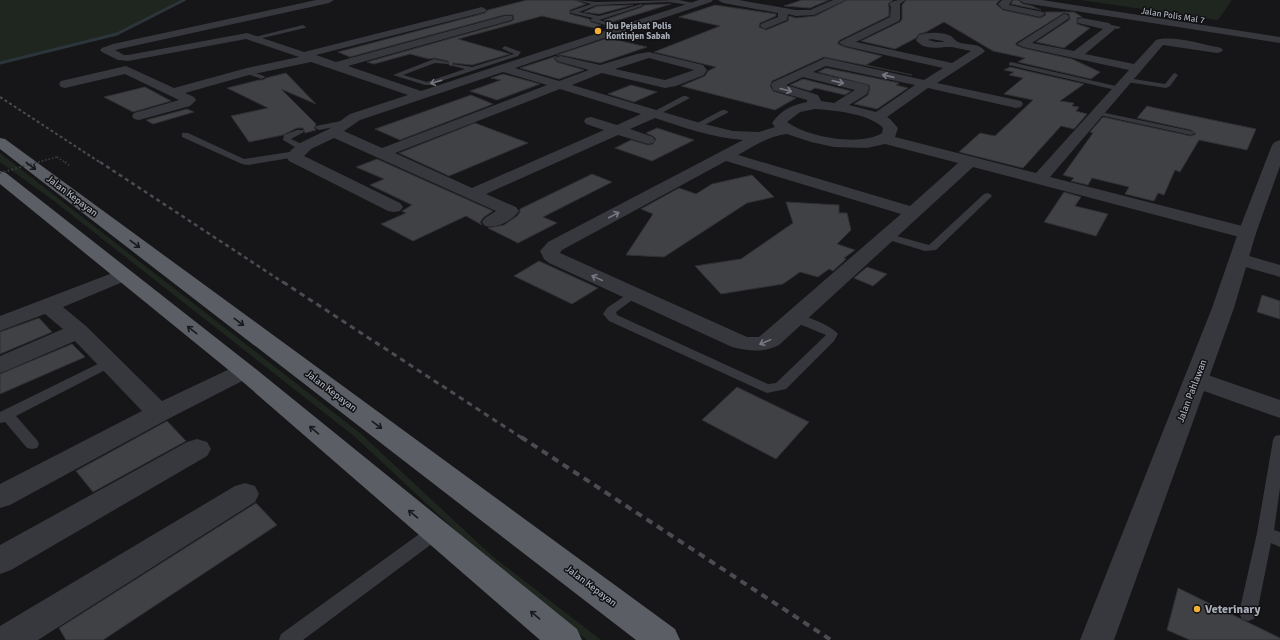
<svg xmlns="http://www.w3.org/2000/svg" width="1280" height="640" viewBox="0 0 1280 640" font-family="Signika,sans-serif">
	<style>
		.green { fill: #1e261f }
		.lines { fill: none; stroke-linecap: round; stroke-linejoin: round }
		.stream { stroke: #2c353c; stroke-width: 3 }
		.building { fill: #404145; stroke: #303034 }
		.path-far1 { stroke: #3d3f44; stroke-width: 1.5; stroke-dasharray: 1.5 2; stroke-linecap: butt }
		.path { stroke: #3d3f44; stroke-width: 2; stroke-dasharray: 1.5 2.5; stroke-linecap: butt }
		.service { fill: #37383d; fill-rule: evenodd }
		.minor { fill: #37383d; fill-rule: evenodd }
		.tertiary { fill: #37383d; fill-rule: evenodd }
		.trunk { fill: #5b5e65; fill-rule: evenodd }
		.rail-far3 { stroke: #4a4c52; stroke-width: 2; stroke-dasharray: 3 2.5; stroke-linecap: butt }
		.rail-far2 { stroke: #4a4c52; stroke-width: 2.5; stroke-dasharray: 4 3.5; stroke-linecap: butt }
		.rail-far1 { stroke: #4a4c52; stroke-width: 3; stroke-dasharray: 5.5 4.5; stroke-linecap: butt }
		.rail { stroke: #4a4c52; stroke-width: 4; stroke-dasharray: 7 5.5; stroke-linecap: butt }
		.path-bridge-far1 { stroke: #3d3f44; stroke-width: 1.5; stroke-dasharray: 1.5 2; stroke-linecap: butt }
		.path-bridge { stroke: #3d3f44; stroke-width: 2; stroke-dasharray: 1.5 2.5; stroke-linecap: butt }
		.oneway { stroke: #757881 }
		.oneway2 { stroke: #18191b }
		.poi-dot { fill: #f2b134; stroke: #111113; stroke-width: 1.5 }
		.labels { text-anchor: middle; dominant-baseline: central; stroke-width: 3; stroke-linejoin: round; paint-order: stroke }
		.far-street-label { font-size: 9px; fill: #a8adb8; stroke: #111113 }
		.far-poi-label { font-size: 9px; font-weight: bold; fill: #a8adb8; stroke: #111113; text-anchor: start }
		.street-label { font-size: 10px; fill: #a8adb8; stroke: #111113 }
		.near-poi-label { font-size: 12px; font-weight: bold; fill: #a8adb8; stroke: #111113; text-anchor: start }
	</style>
	<rect width="100%" height="100%" fill="#161618"/>
	<path class="green" d="M0 0H184L117 34 57 50 0 63Z
		M1080 0H1232L1218 20Z
		M0 153 360 433 491 555 601 640H587L487 560 354 436 54 201 0 162Z"/>
	<g class="lines">
		<path class="stream" d="M0 63 117 34 184 0"/>
	</g>
	<path class="building" d="M527 0H575L586 4 570 10V14L589 19 591 22 601 25 594 28 542 16 458 39 510 54 472 65 453 63 452 66 449 65 448 61 434 58 429 59 410 54 374 64 367 62 512 21 514 19 513 15H504L350 57 338 52 485 13 488 10Z
		M802 0H829L810 8 784 6Z
		M847 0H893L888 4 889 7V16L840 40 838 42V44L845 47 882 56 866 65 912 75 824 57 772 81 770 86 773 91 796 98 775 110 681 86 705 76 708 71 716 67 654 52 720 26 679 17 715 5 776 14V16L760 23 759 27 766 30 788 21 789 16 796 18 815 16Z
		M906 0H1000L996 4 1003 10 1040 18 1046 15 1045 12H1074L1082 17 1077 18V24L1090 28 1064 48 1036 42 1069 20 1070 18 1069 14 1064 13 1016 43V45L1023 48 1072 59 1100 72 1091 79 1018 62 1025 58 993 51 944 22 926 32 919 34 916 38 895 49 861 41 900 22 902 19V5Z
		M1013 0H1018L1023 4 1032 6 1041 10 1011 4Z
		M669 4H671L612 22 604 20 642 7 644 5Z
		M633 5 599 14 584 12 597 6Z
		M608 38 647 47 600 63 561 55H557Z
		M557 56 554 59 557 62 584 70 559 79 520 68Z
		M1010 67 1084 84 1060 101 1074 103 1072 106 1079 107 1076 111 1087 114 1074 129 1061 126 1023 168 959 152 980 133 995 136 1033 100 1004 94 1023 78 1009 75 1014 72 1004 70Z
		M826 68 899 83 896 85 908 88 877 109 854 104 868 95 870 88 869 85 818 72Z
		M286 73 316 104 281 89 316 124 314 128 316 130 305 133 303 128H297L283 135 249 142 231 116 268 108 227 88 259 80H263L266 78Z
		M503 74 540 84 497 100 470 91 501 80 491 78Z
		M803 79 851 91 845 95 815 88 810 91 790 85Z
		M631 85 657 92 634 102 608 94Z
		M145 87 171 101 133 112 104 97Z
		M471 95 493 104 400 140 375 129Z
		M1147 106 1160 109 1256 129 1247 150 1199 140 1180 172 1175 170 1164 195 1158 193 1154 201 1125 194 1129 187 1092 178 1088 185 1071 181 1074 178 1063 175 1093 133 1090 132 1103 117 1191 136 1196 134 1191 130 1137 118Z
		M187 109 194 112 153 124 146 120Z
		M475 123 528 143 449 176 399 153Z
		M657 128 694 140 652 161 615 148 631 140 648 145 653 144 656 139 653 136 646 133Z
		M377 159 493 211 484 217 480 222 482 225 466 216 413 241 381 224 406 213 402 211 412 205 370 185 384 179 356 167Z
		M592 174 612 182 543 217 557 223 518 243 488 228 504 225 517 216 520 212V209Z
		M752 175 774 197 747 203 664 257 626 255 653 214 641 209 679 188 696 194 712 184Z
		M1064 192 1081 197 1075 206 1108 214 1096 236 1044 222Z
		M786 202 839 205V213H847L851 230 837 244 855 250 844 258 846 259 833 271 829 269 818 277 800 272 783 284 721 294 695 266 741 259 793 223Z
		M539 261 598 288 572 304 514 276Z
		M867 267 887 274 873 286 854 278Z
		M1262 295 1280 301V319L1257 312Z
		M39 318 52 332 0 354V332Z
		M72 344 85 357 0 394V374Z
		M737 387 809 422 776 459 702 420Z
		M167 421 186 441 93 492 76 471Z
		M256 503 277 525 103 640H66L59 628Z
		M1178 588 1280 638V640H1190L1167 630Z"/>
	<g class="lines">
		<path class="path-far1" d="M57 157 66 163"/>
		<path class="path" d="M65 162 69 165"/>
		<path class="service" d="M576 0 597 2 679 0 698 4 695 6 669 2 597 5 579 12 599 16 642 4V6L599 20 625 27 626 28 623 30 591 21 590 20 593 18 571 13V11L591 4Z
			M1107 24 1121 27 1118 29 1105 27 1104 26Z
			M303 25 306 27 305 28 254 40 251 38Z
			M505 46 521 52 518 56 429 85H425L393 75 434 59 448 62V64L435 63 403 75 427 82 465 69 453 66V64L472 67 514 54 503 49 502 48Z
			M1011 62 1120 87 1124 89 1120 91 1009 65V63Z
			M247 70 264 76 265 77 262 79 245 73V71Z
			M1175 73 1178 75 1170 86 1166 88 1127 82 1124 80 1127 78 1165 84 1173 74Z
			M683 96H686L690 98 656 116H653L649 114Z
			M722 110H725L729 112 699 128H693L692 126Z
			M1096 111 1191 131 1195 133 1191 135 1099 115H1096Z
			M346 120 350 122 349 124 319 130 315 128 316 126Z
			M297 130H303L304 132 291 139 306 146 307 148 306 150H300L283 140 284 135Z
			M182 133H188L244 159 296 151 300 154 296 157 248 165 242 164 182 137Z
			M987 193 990 194 992 196 990 198 936 250 925 251 882 238 881 236 886 233 929 245 984 194Z
			M633 292 637 293 639 295 616 312 617 315 768 384 776 383 826 335 792 321 790 318 792 315C802 313 832 326 838 334L834 341 786 389 767 393 609 321 603 314 607 308 629 293Z
			M108 359 113 360 114 363 113 366 16 416 37 440 39 444 37 448 32 449 27 448 5 422 0 423V412Z
			M1280 435V488L1274 530 1280 532V547L1271 543 1257 613 1254 619 1248 621 1242 619 1239 613 1257 533 1273 440 1275 436Z
			M435 525 441 527 443 532 441 537 303 640H279L281 634 429 527Z"/>
		<path class="minor" d="M316 0H334L329 3 115 50 124 55H128L247 33 304 52 482 7 487 10 485 12 316 55 336 62 504 16H512L513 18 512 20 348 66 421 91 699 0H713L711 2 515 68 559 81 589 70 557 61 555 59 557 57 561 56 600 65 637 54 649 52 703 65 707 70 704 75 676 86 665 88 602 73 572 85 700 123 733 131 759 132 775 127 772 123C781 110 792 105 807 102V100L773 90 771 85 773 82 821 60 825 58 924 80 943 68 845 46 839 43 841 41 890 17 891 7 889 4C893 0 899 0 905 0L900 4V19L899 21 856 42 952 63 971 51C965 50 958 48 952 47 940 46 925 52 916 40L919 35C929 32 942 32 951 36 953 38 956 41 958 42 967 46 978 42 985 51L983 53 937 83 1021 101 1023 104 1021 107 1016 108 928 88 887 117 890 119 898 128 895 137 1036 173 1129 70 1023 47 1017 44 1064 14 1068 15 1069 17 1068 19 1032 43 1074 51 1103 29 1078 23 1077 21 1078 19 1082 18 1109 23 1115 29 1085 54 1134 64 1156 40C1173 35 1200 44 1217 47L1221 48 1223 50 1221 52 1217 53 1163 45 1050 177 1254 229 1256 233 1254 237 1247 239 973 167 779 345C763 353 749 351 732 347L549 263 544 259 540 251 548 242 743 140C713 138 683 127 655 118L630 129 653 137 655 140 653 143 648 144 618 135 486 194 516 207 519 211C512 221 496 229 485 226L482 222 485 218 496 211 334 138 311 149 304 156 400 203 403 207 400 211 394 212 388 211 289 161 287 158 291 150 300 143 329 129 350 114 408 95 311 62 249 75 185 93 194 97 196 100 190 106 139 120 134 119 132 116 134 113 179 100 125 74 65 88 61 87 59 84 61 81 126 66 174 88 247 68 299 57 246 39 128 61 118 60 102 52 100 50 102 48 113 44ZM931 39 943 41 944 42H936L928 40ZM649 58 694 70 665 80 615 69ZM826 66 915 85 876 112 849 105 867 94 869 88 868 85 813 72ZM503 72 547 85 382 148 344 131 360 120ZM803 77 855 90 834 103 821 101 818 95 786 85ZM560 89 641 114 617 125 591 117 586 118 584 121 586 124 604 130 472 188 395 153ZM815 109C833 110 871 114 883 128L882 133C860 147 807 137 787 122L800 112ZM787 134 811 142 834 147 867 148 885 144 958 163 910 206 738 155C754 146 769 136 787 134ZM726 161 901 214 759 337H747L560 253 562 250Z
			M718 0H739L796 10H810L833 0H846L814 15 796 16 788 14 787 20 765 29 760 26 761 24 778 17V13L723 3Z
			M1002 0H1012L1009 5 1043 12 1045 14 1040 17 1003 9 998 4Z
			M1019 0H1042L1280 37V43L1024 3Z
			M1239 253 1280 265V277L1232 263 1229 259 1232 255Z
			M123 269 130 271 133 275 130 279 63 307 86 326 162 401 236 366 244 363 252 366 256 371 252 376 168 419 10 505 0 508V484L142 411 75 341 8 370 0 373V356L63 329 45 314 0 331V316Z
			M1196 371 1280 400V418L1187 385 1184 379 1187 373Z
			M197 439 207 442 211 449 207 456 11 570 0 574V545L187 442Z
			M245 483 255 486 259 494 255 502 38 640H0V626L235 486Z"/>
		<path class="tertiary" d="M1280 140V166L1256 233 1234 308 1114 640H1080L1212 308 1238 233 1272 145 1275 142Z"/>
		<path class="trunk" d="M0 138 5 139 675 629 680 640H636L0 149Z
			M0 171 6 173 252 366 577 629 582 640H540L236 376 0 184Z"/>
		<path class="rail-far3" d="M0 97 101 163"/>
		<path class="rail-far2" d="M100 162 284 283"/>
		<path class="rail-far1" d="M283 282 522 438"/>
		<path class="rail" d="M521 437 831 640"/>
		<path class="path-bridge-far1" d="M35 163 57 157"/>
		<path class="path-bridge" d="M0 173 38 162"/>
	</g>
	<defs><path id="oneway-shaft" d="M-6 0H5M1.5-3L5.5 0L1.5 3" fill="none" stroke-width="1.6" stroke-linecap="round" stroke-linejoin="round"/></defs>
	<g class="oneway">
		<use href="#oneway-shaft" transform="translate(888 76) rotate(-167)"/>
		<use href="#oneway-shaft" transform="translate(436 82) rotate(163)"/>
		<use href="#oneway-shaft" transform="translate(838 82) rotate(13)"/>
		<use href="#oneway-shaft" transform="translate(786 90) rotate(15)"/>
		<use href="#oneway-shaft" transform="translate(614 215) rotate(-28)"/>
		<use href="#oneway-shaft" transform="translate(597 278) rotate(-155)"/>
		<use href="#oneway-shaft" transform="translate(765 342) rotate(157)"/>
	</g>
	<g class="oneway2">
		<use href="#oneway-shaft" transform="translate(31 166) rotate(37)"/>
		<use href="#oneway-shaft" transform="translate(135 244) rotate(37)"/>
		<use href="#oneway-shaft" transform="translate(239 322) rotate(37)"/>
		<use href="#oneway-shaft" transform="translate(192 330) rotate(-142)"/>
		<use href="#oneway-shaft" transform="translate(377 425) rotate(37)"/>
		<use href="#oneway-shaft" transform="translate(314 430) rotate(-140)"/>
		<use href="#oneway-shaft" transform="translate(413 514) rotate(-140)"/>
		<use href="#oneway-shaft" transform="translate(535 615) rotate(-140)"/>
	</g>
	<g class="poi-dot">
		<circle cx="598" cy="31" r="4"/>
		<circle cx="1197" cy="609" r="4"/>
	</g>
	<g class="labels">
		<g class="far-street-label">
			<text transform="translate(1173 16) rotate(9)">Jalan Polis Mal 7</text>
		</g>
		<g class="far-poi-label">
			<text x="606" y="26">Ibu Pejabat Polis<tspan x="606" dy="10">Kontinjen Sabah</tspan></text>
		</g>
		<g class="street-label">
			<text transform="translate(72 196) rotate(37)">Jalan Kepayan</text>
			<text transform="translate(331 391) rotate(37)">Jalan Kepayan</text>
			<text transform="translate(1192 391) rotate(-69)">Jalan Pahlawan</text>
			<text transform="translate(591 586) rotate(37)">Jalan Kepayan</text>
		</g>
		<g class="near-poi-label">
			<text x="1205" y="609">Veterinary</text>
		</g>
	</g>
</svg>
